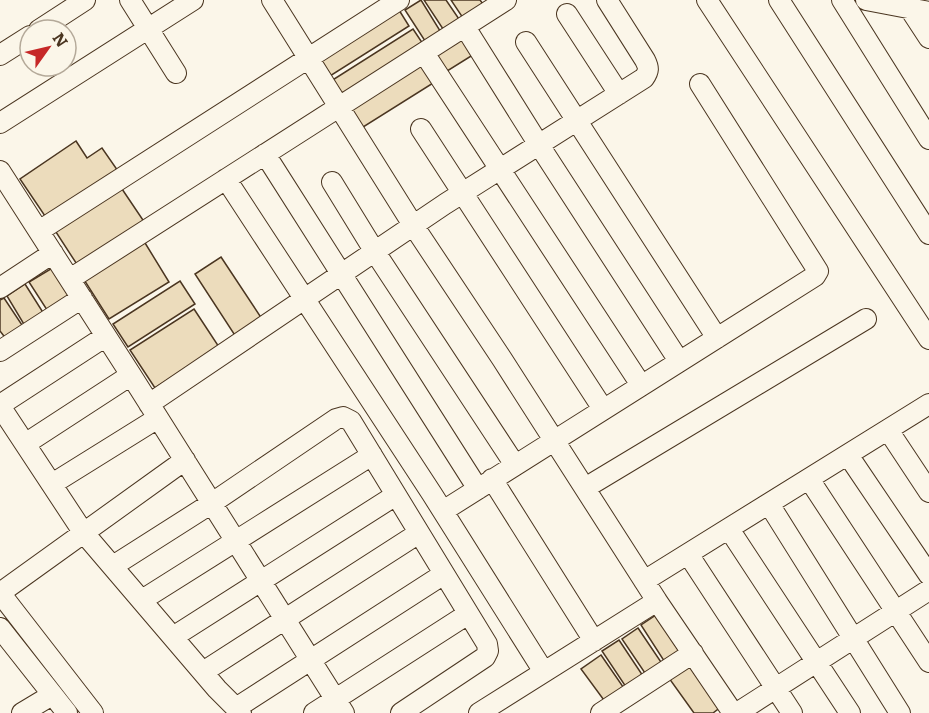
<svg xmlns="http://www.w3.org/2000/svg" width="929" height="713" viewBox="0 0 929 713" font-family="Literata,serif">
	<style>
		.building { fill: #ecdcbc; stroke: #4a3520; stroke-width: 1.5 }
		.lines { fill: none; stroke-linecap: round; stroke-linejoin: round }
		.minor-casing { stroke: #4a3520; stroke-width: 22 }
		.minor { stroke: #fbf6e9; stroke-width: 20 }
	</style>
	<rect width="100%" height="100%" fill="#fbf6e9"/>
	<path class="building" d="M421 0 442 34 427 44 405 10Z
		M424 0H446L461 22 445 32Z
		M451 0H480L483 4 463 18Z
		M399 10 409 26 330 76 320 61Z
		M413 29 427 50 345 102 331 81Z
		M462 32 476 53 444 73 431 52Z
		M423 57 438 80 360 129 346 106Z
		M76 141 87 158 102 148 118 171 47 219 20 179Z
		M120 186 147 226 80 269 54 229Z
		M142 238 169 282 109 319 81 275Z
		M221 257 262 319 236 337 195 274Z
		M54 267 73 298 49 313 29 282Z
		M180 281 195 304 128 347 113 324Z
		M25 284 44 314 25 326 7 296Z
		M4 298 24 328 7 340 0 331V300Z
		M194 309 219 347 155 388 130 350Z
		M659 613 686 655 668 667 641 625Z
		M638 628 665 668 649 679 622 639Z
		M619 640 647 682 630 693 602 651Z
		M601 655 628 694 609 707 581 669Z
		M687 658 722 706 713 713H694L666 674Z"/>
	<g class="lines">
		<defs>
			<path id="minor" d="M130 0 176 73
				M272 0 413 225 502 359 657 601 733 713
				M707 0 929 339
				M779 0 929 234
				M842 0 929 139
				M866 0 929 12
				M910 9 929 38
				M567 14 619 94
				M465 27 539 145 679 361
				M39 30 85 0
				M526 42 717 338
				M424 53 641 385
				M0 55 30 36
				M0 123 193 0
				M421 129 603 409
				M265 154 478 489
				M0 171 131 375 344 713
				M226 179 432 494 544 672
				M332 182 375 252 515 465
				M39 231 399 0
				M70 279 506 0
				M0 288 53 253
				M0 351 82 298
				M149 404 445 204 644 78C649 71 649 68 645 60L607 0
				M0 405 106 336
				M0 406 83 532 217 689 241 713
				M888 430 929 492
				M25 444 131 375
				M848 455 929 575
				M492 479 594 641
				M809 479 929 662
				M52 484 158 418
				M585 488 866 319
				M769 504 900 713
				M443 511 815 276 818 271 700 84
				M729 529 850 713
				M688 554 792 713
				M113 566 212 503 336 419 343 417 351 421 487 644 488 651 485 657 401 713
				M644 581 929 404
				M0 593 185 460
				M0 593 93 713
				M142 600 372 455
				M0 628 67 713
				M173 637 396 495
				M203 672 419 533
				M236 708 444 574
				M22 713 52 695
				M314 713 468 614
				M479 713 657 601
				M601 713 693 653
				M737 713 929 590"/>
		</defs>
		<use href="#minor" class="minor-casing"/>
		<use href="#minor" class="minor"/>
	</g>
	<g transform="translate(48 48) rotate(56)"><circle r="28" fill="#fbf6e9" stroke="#b4a999" stroke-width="1.5"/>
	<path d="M0-4.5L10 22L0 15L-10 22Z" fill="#c62828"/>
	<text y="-9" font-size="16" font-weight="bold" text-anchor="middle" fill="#4a3520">N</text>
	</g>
</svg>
